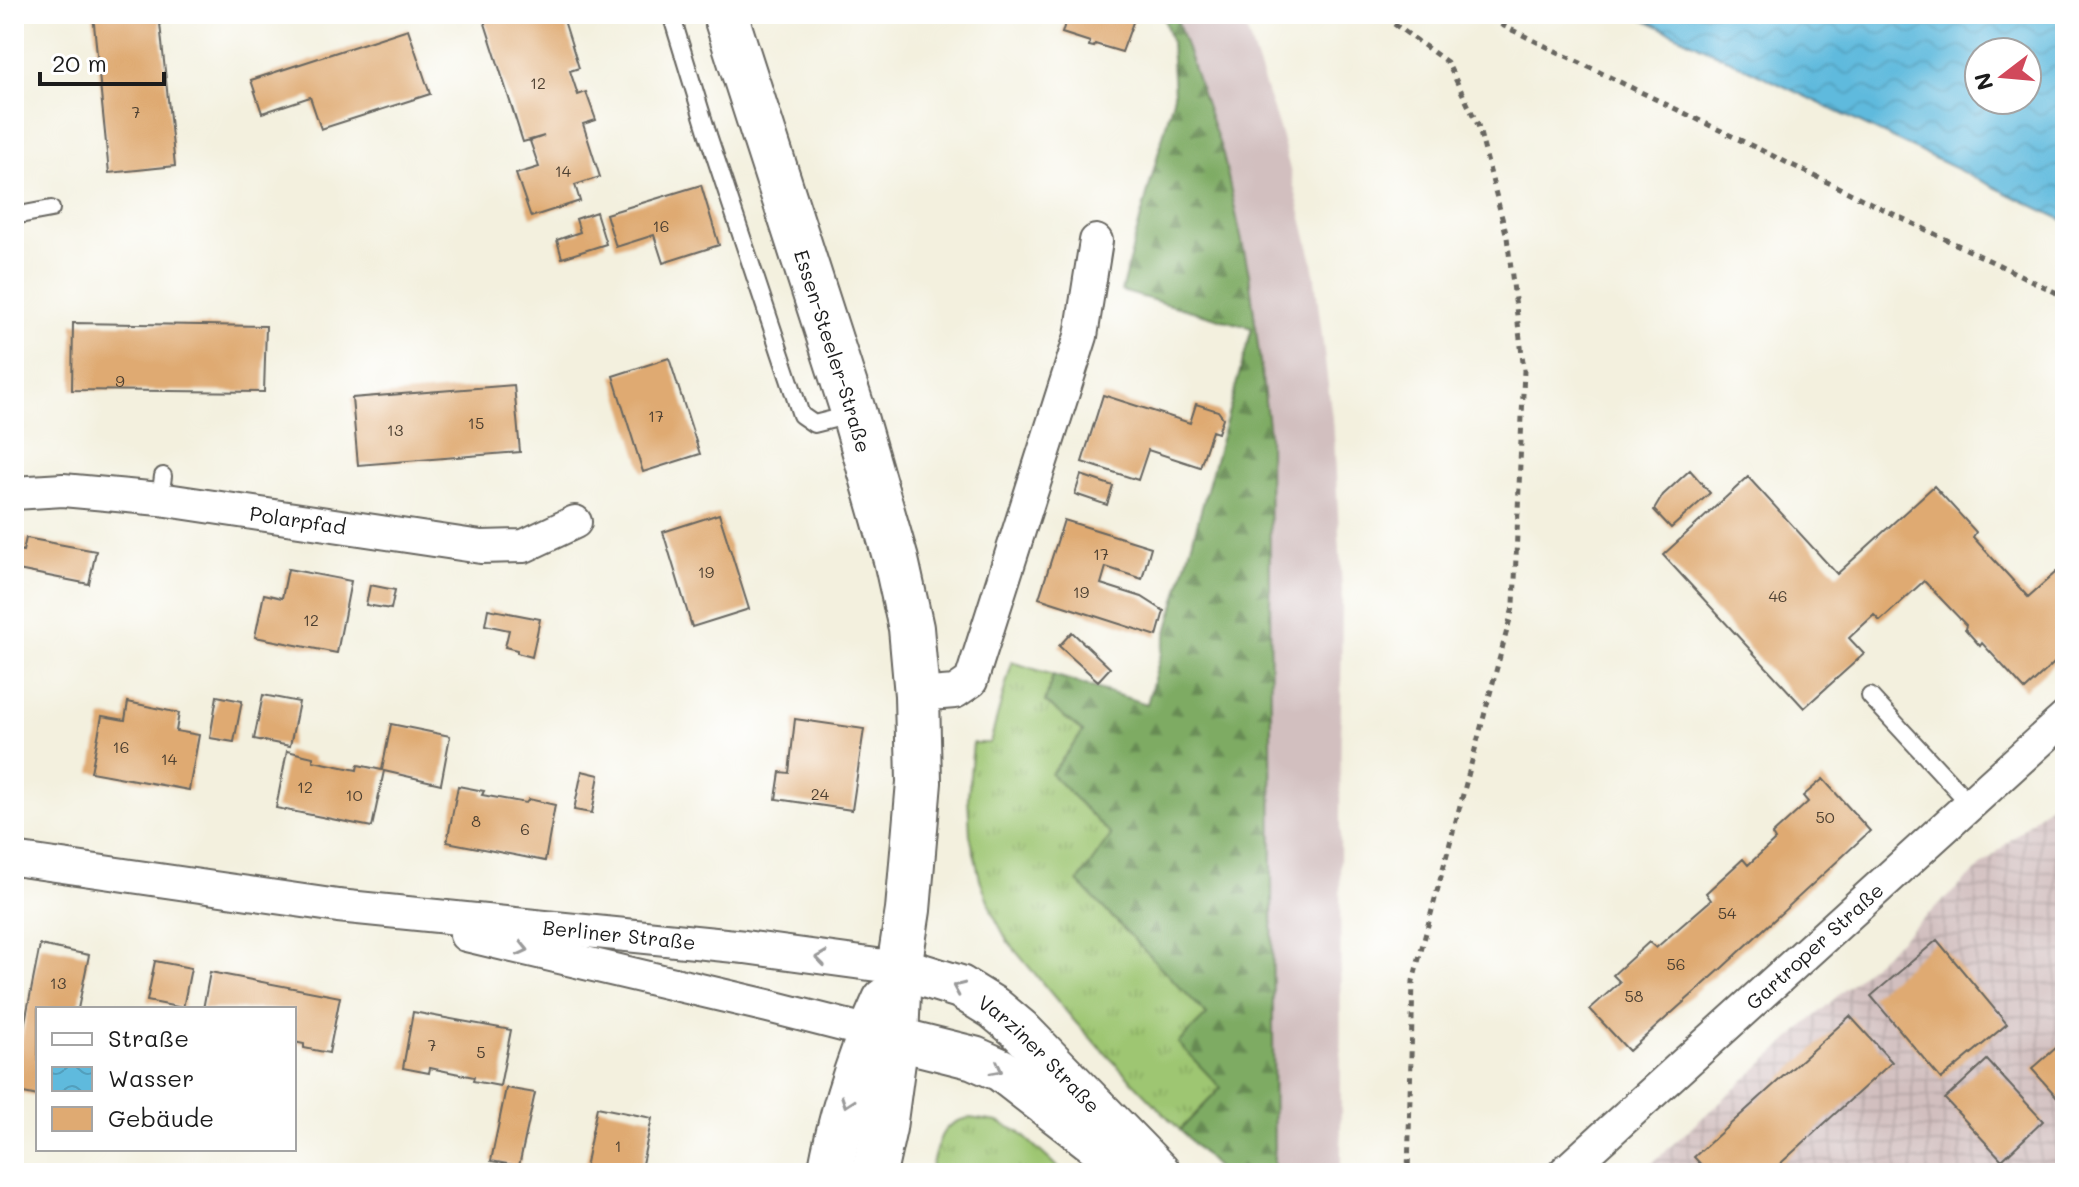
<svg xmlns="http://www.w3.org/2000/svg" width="2079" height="1187" viewBox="0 0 2079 1187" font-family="Mali,sans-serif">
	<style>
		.industrial { fill: url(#industrial-grid) }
		.railway { fill: #d2bfbf }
		.grass { fill: url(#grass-tufts); stroke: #5d7147; stroke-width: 2 }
		.forest { fill: url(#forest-firs); stroke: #4d6440; stroke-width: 2 }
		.water { fill: url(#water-waves); stroke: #3e6b7c; stroke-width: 2; fill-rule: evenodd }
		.building { fill: #dfaa72 }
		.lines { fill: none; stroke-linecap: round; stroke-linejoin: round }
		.service-casing { stroke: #676660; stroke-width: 20 }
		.minor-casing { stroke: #676660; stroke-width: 36 }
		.tertiary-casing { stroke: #676660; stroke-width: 46 }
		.secondary-casing { stroke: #676660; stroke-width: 48 }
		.path { stroke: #676660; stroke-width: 5; stroke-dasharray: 6 6; stroke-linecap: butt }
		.service { stroke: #fff; stroke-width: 16 }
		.minor { stroke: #fff; stroke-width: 32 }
		.tertiary { stroke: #fff; stroke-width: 42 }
		.secondary { stroke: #fff; stroke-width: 44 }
		.oneway { stroke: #999 }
		.labels { text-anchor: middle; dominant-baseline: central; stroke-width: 6; stroke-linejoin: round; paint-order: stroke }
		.number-label { font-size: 16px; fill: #4d4032 }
		.street-label { font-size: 20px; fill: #1c1c1c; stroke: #fff }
	</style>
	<defs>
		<pattern id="industrial-grid" width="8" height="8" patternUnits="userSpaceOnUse" patternTransform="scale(2)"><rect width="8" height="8" fill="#d2bfbf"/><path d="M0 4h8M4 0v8" fill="none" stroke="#b4a4a4"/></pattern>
		<pattern id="grass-tufts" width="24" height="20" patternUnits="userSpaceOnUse" patternTransform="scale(2)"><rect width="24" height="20" fill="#9ec672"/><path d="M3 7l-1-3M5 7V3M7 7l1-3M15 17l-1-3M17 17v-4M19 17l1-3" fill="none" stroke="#88aa62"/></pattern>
		<pattern id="forest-firs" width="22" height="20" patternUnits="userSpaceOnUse" patternTransform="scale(2)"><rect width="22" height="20" fill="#7eab64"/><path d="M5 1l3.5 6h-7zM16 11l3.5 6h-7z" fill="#668a52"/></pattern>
		<pattern id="water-waves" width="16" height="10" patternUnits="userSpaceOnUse" patternTransform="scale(2)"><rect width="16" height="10" fill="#5fbadd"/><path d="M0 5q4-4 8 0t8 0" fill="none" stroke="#529fbd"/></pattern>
	</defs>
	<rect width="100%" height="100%" fill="#fff"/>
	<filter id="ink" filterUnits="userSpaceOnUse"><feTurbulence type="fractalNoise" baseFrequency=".0125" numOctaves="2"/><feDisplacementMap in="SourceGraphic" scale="16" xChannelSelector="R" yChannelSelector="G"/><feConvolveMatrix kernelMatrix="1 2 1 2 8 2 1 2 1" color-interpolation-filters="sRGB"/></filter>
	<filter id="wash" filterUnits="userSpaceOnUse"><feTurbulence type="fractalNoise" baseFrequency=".006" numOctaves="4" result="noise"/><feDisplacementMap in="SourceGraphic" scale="32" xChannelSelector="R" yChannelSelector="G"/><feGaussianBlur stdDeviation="1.8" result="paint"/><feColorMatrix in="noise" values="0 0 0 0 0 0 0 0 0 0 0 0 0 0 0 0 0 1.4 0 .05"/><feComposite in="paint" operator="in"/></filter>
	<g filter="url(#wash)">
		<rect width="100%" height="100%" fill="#f3f0de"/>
		<path class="industrial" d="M2065 791V1173H1641Z"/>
		<path class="railway" d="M1175 14H1241L1281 134 1313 262 1334 435 1342 591 1340 817 1341 1173H1274L1269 433 1249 274 1223 154Z"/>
		<path class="grass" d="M1012 662 1053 675 1045 702 1083 732 1051 774 1112 835 1078 882 1208 1015 1221 1088 1180 1130 1076 1023 1008 942 993 914 980 879 970 835 968 797 973 743H990Z
			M970 1118 998 1122 1018 1131 1064 1173H929C939 1146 936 1123 970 1118Z"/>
		<path class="forest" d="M1163 14H1175L1223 154 1249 274 1269 433 1274 1173H1222L1180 1130 1221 1088 1178 1043 1207 1015 1078 882 1111 835 1051 774 1083 732 1045 702 1053 675 1147 704 1252 328 1121 291 1174 95 1171 42Z"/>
		<path class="water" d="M1633 14H2065V221ZM1979 52H2027V100H1979Z"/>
		<g id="blocks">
			<path class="building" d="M93 14H159L175 166 109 173Z
				M482 14H555L556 16 562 14 579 68 570 71 578 95 586 92 596 120 583 124 600 177 575 185 580 201 531 217 516 174 539 167 530 141 544 136 523 142Z
				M1001 14H1029L1027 22Z
				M1068 14H1136L1122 52 1095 44 1094 47 1089 46 1090 42 1062 33Z
				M408 29 430 94 321 129 310 97 262 113 251 80Z
				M701 185 719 245 663 263 654 235 616 247 606 214Z
				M596 212 606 244 562 258 557 240 580 232 576 219Z
				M73 323 266 326 264 392 72 390Z
				M669 358 700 454 643 472 613 376Z
				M514 385 520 452 358 465 352 398Z
				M1103 395 1190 423 1196 404 1218 411 1223 418 1218 433 1212 431 1200 467 1148 450 1138 480 1082 462Z
				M1690 470 1710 493 1671 528 1654 510 1663 495Z
				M1081 475 1113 486 1107 505 1075 494Z
				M1748 477 1837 574 1934 486 1976 532 1973 537 2028 597 2065 564V653L2025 690 1982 643 1980 646 1965 629 1966 625 1924 581 1880 621 1874 615 1849 638 1864 654 1804 708 1663 555Z
				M719 514 749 609 692 627 663 532Z
				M1064 520 1151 547 1142 579 1106 567 1101 584 1142 597 1164 611 1157 636 1039 598Z
				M26 538 96 551 89 584 18 570 16 584 14 583V549L23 551Z
				M288 569 351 581 337 653 255 637 264 594 282 598Z
				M370 585 395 590 391 609 366 605Z
				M488 609 540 619 532 657 517 653V650L505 647 509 630 485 625Z
				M1072 632 1110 668 1098 681 1059 646Z
				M263 695 299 702 290 746 254 739Z
				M217 696 242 701 234 742 210 738Z
				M128 702 179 713 176 731 199 735 189 790 91 772 102 716 125 720Z
				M795 719 864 729 852 810 776 799 780 772 789 773Z
				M391 724 450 736 441 784 384 771 372 827 276 808 287 751 313 757V761L357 770 358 765 382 770Z
				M582 771 599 775 592 813 574 810Z
				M1823 779 1870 831 1722 968 1629 1051 1590 1009 1620 982 1613 975 1649 942 1656 948 1711 900 1706 893 1743 859 1748 865 1775 840 1772 835 1808 802 1803 796Z
				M458 786 484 791 482 795 526 803 529 799 555 805 545 861 447 842Z
				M1937 940 2007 1024 1941 1079 1871 996Z
				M40 945 89 955 78 1009H38V1096L14 1091V1078Z
				M155 961 191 968 183 1008 147 1001Z
				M210 972 340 997 329 1053 304 1048V1044L294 1042V1009H203Z
				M413 1012 511 1030 500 1086 473 1081 474 1077 430 1068 429 1073 403 1068Z
				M1850 1016 1892 1062 1770 1173H1709L1694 1157Z
				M2065 1040V1106L2032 1069Z
				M1987 1060 2043 1121 2002 1160 1945 1099Z
				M506 1088 535 1093 519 1166 491 1161Z
				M597 1107 652 1118 640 1173H584Z"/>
		</g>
	</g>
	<g filter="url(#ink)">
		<use href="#blocks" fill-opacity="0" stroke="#676660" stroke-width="2"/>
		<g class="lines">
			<defs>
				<path id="service" d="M671 14 708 135 801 415 814 424 854 414
					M14 216 51 209
					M160 499 163 476
					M1870 696 1970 804"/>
				<g id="minor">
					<path id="s1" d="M14 493 63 490 160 499 481 547 524 546 575 522"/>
					<path d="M917 695 955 692 971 681 1081 336 1096 241"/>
					<path id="s2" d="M14 859 338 906 745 947 899 968"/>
					<path d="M466 935 768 1006 870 1032"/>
					<path id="s3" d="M1564 1173 2065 718"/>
				</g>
				<g id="tertiary">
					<path id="s4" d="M899 968 960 987 994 1008 1019 1029 1159 1173"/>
					<path d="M870 1032 974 1058 1001 1070 1111 1155"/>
				</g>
				<g id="secondary">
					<path id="s5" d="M725 14 854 414 896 560 911 628 917 695 919 782 908 910 899 968 896 1039 884 1128 874 1173"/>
					<path d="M830 1173C841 1113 860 1055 885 1000"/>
				</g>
			</defs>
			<use href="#service" class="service-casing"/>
			<use href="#minor" class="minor-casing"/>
			<use href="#tertiary" class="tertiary-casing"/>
			<use href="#secondary" class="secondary-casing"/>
			<path class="path" d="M1390 14V21L1447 62 1478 125 1507 237 1524 370 1514 604 1413 981 1408 1173
				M1479 14 2055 292 2065 300"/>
			<use href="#service" class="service"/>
			<use href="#minor" class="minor"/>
			<use href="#tertiary" class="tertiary"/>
			<use href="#secondary" class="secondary"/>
		</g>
		<defs><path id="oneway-chevron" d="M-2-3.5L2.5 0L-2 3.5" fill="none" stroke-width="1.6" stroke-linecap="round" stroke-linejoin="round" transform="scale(2)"/></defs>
		<g class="oneway">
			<use href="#oneway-chevron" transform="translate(523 949) rotate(13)"/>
			<use href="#oneway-chevron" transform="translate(821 958) rotate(-172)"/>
			<use href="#oneway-chevron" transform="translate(958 988) rotate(-156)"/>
			<use href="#oneway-chevron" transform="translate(997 1069) rotate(28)"/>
			<use href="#oneway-chevron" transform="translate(847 1102) rotate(109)"/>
		</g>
	</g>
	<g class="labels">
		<g class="number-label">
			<text x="538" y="82">12</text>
			<text x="136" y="111">7</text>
			<text x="563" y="170">14</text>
			<text x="661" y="225">16</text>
			<text x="120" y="380">9</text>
			<text x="656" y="415">17</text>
			<text x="476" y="422">15</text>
			<text x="395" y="429">13</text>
			<text x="1101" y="553">17</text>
			<text x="706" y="571">19</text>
			<text x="1081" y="591">19</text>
			<text x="1778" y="595">46</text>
			<text x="311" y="619">12</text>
			<text x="121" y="746">16</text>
			<text x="169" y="758">14</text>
			<text x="305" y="786">12</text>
			<text x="820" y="793">24</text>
			<text x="354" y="794">10</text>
			<text x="1825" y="816">50</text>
			<text x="476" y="820">8</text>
			<text x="525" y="828">6</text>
			<text x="1727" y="912">54</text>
			<text x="1676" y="963">56</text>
			<text x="58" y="982">13</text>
			<text x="1634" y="995">58</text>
			<text x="432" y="1044">7</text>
			<text x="481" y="1051">5</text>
			<text x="618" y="1145">1</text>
		</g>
		<g class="street-label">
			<text stroke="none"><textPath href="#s5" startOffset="354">Essen-Steeler-Straße</textPath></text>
			<text stroke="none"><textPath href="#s1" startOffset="286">Polarpfad</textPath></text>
			<text stroke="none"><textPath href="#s2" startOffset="610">Berliner Straße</textPath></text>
			<text stroke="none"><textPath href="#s3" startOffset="338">Gartroper Straße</textPath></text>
			<text stroke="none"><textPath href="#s4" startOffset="168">Varziner Straße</textPath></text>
		</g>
	</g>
	<rect width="2079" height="1187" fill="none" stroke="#fff" stroke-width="48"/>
	<rect x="36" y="1007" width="260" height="144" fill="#ffffff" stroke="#a4a4a4" stroke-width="2"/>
	<rect x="52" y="1033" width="40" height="12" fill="#ffffff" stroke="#a4a4a4" stroke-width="2"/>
	<text x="108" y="1047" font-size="24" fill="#1c1c1c">Straße</text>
	<rect x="52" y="1067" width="40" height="24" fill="url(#water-waves)" stroke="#a4a4a4" stroke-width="2"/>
	<text x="108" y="1087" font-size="24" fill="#1c1c1c">Wasser</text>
	<rect x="52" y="1107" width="40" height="24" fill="#dfaa72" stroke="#a4a4a4" stroke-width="2"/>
	<text x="108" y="1127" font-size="24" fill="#1c1c1c">Gebäude</text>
	<g transform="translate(2003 76) rotate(254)"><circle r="38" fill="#ffffff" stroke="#a4a4a4" stroke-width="2"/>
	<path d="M0-6L14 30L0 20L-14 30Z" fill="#d1495b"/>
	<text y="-12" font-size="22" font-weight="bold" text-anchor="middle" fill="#1c1c1c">N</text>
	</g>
	<path d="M40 72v12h124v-12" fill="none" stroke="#1c1c1c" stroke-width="4"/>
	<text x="52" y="72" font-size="24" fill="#1c1c1c" stroke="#ffffff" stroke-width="6" paint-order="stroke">20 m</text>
</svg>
